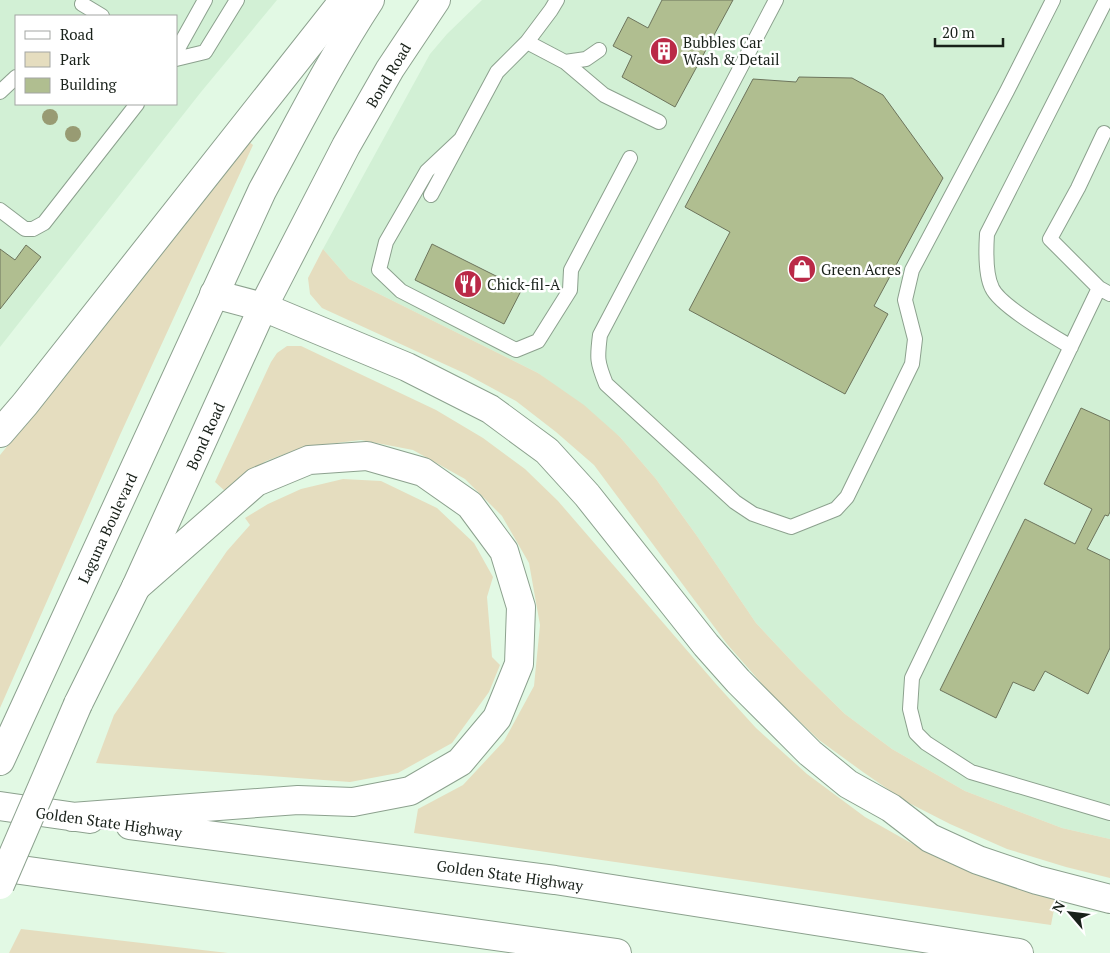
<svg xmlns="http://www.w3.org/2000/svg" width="1110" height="953" viewBox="0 0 1110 953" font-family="'PT Serif',serif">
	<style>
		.built { fill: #d2f0d5; fill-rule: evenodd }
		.green { fill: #e5ddbf }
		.building { fill: #b0be90; stroke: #6d745c }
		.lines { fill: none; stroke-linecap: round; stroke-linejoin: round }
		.lane-casing { stroke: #8ca18e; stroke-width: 16 }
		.primary-casing { stroke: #8ca18e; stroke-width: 30 }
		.highway-casing { stroke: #8ca18e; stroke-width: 30 }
		.lane { stroke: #fff; stroke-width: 14 }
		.primary { stroke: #fff; stroke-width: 28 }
		.highway { stroke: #fff; stroke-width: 28 }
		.primary-bridge-casing { stroke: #8ca18e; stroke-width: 30; stroke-linecap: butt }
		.primary-bridge { stroke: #fff; stroke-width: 28 }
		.tree { fill: #989b73 }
		.labels { text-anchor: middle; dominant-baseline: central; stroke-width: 5; stroke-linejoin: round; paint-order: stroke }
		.poi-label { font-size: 15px; fill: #19211a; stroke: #fff; text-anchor: start }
		.street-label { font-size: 15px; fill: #19211a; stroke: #fff }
	</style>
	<rect width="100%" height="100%" fill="#e2f9e4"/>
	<path class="built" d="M0 0H277L201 92 0 347ZM16 16H176V104H16Z
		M482 0H1110V839L1062 828 965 791 892 749 845 714 799 669 756 623 697 536 656 479 620 437 538 373 349 279 323 249 430 54 447 34Z"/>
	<path class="green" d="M248 141 253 145 120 435 0 708V455L62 379Z
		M323 249 349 279 538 373 584 405 620 437 656 479 697 536 756 623 799 669 845 714 892 749 965 791 1062 828 1110 839V878L1066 867 1007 849 950 824 905 801 863 772 819 740 770 693 727 644 594 465 556 432 516 401 466 374 322 308 310 294 308 278Z
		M287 346H301L436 410 483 438 525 469 558 501 716 684 756 728 807 774 865 817 918 847 985 878 1056 899 1051 925 414 833 418 809 463 785 504 741 534 686 540 625 529 563 502 516 465 479 413 450 361 440 304 447 266 461 241 478 225 491 215 482 271 362 277 353Z
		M343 479 381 481 437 508 474 543 493 577 487 597 492 657 500 665 489 692 452 743 398 773 350 782 96 763 114 715 227 551 250 525 245 518 268 504 301 489Z
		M21 929 228 953H9Z"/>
	<path class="building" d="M662 0H733L675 107 622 77 632 56 613 46 628 17 648 28Z
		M799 77 852 78 883 95 943 178 874 306 888 314 845 394 689 310 730 232 685 207 753 79 796 82Z
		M432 244 522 289 504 324 415 280Z
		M26 245 41 257 0 309V249L15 260Z
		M1081 408 1110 421V512L1108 516 1105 515 1087 549 1110 560V648L1088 694 1045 671 1034 691 1013 682 996 718 940 690 1025 519 1075 544 1092 509 1044 484Z"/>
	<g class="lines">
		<defs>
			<path id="lane" d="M776 0 600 335C597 358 597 362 606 384L735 502 753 514 791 527 836 509 847 497 912 364 915 339 905 300 912 270 1007 91 1053 0
				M82 4 102 16
				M527 42 565 62 586 59 599 50
				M176 52 205 0
				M176 59 205 52 237 0
				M565 62 604 95 659 122
				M0 92 16 77
				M1104 133 1078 188 1050 239 1099 288 1110 294
				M461 139 427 171 386 242 379 270 401 291 516 350 538 341 570 290 571 270 630 158
				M431 195 497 72 527 42 551 10 557 0
				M0 210 25 229H33L44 223 137 104
				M1099 288 912 678 910 709 916 733 926 743 971 772 1110 813
				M1071 347C1053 336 1000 306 992 288 985 274 986 250 987 234L1106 0"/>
			<path id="primary" d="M78 704 136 587 263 307 346 146 390 69 436 0
				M0 761 262 191C297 127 330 61 370 0"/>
			<path id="highway" d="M214 294 263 307 407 367 490 409 547 451 587 495 706 645 738 681 810 753 848 784 891 808 930 838 978 860 1037 880 1110 899
				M0 433 25 404 344 0
				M0 806 90 819
				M72 817 298 800 353 802 410 791 460 762 497 718 519 664 521 607 504 551 470 505 423 472 367 456 309 460 256 482 136 587
				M130 825 555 880 1019 953
				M0 867 617 953"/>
		</defs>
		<use href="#lane" class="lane-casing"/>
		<use href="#primary" class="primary-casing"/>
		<use href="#highway" class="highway-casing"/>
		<use href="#lane" class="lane"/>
		<use href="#primary" class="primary"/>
		<use href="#highway" class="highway"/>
		<defs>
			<path id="primary-bridge" d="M0 885 78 704"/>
		</defs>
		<use href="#primary-bridge" class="primary-bridge-casing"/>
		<use href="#primary-bridge" class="primary-bridge"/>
	</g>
	<g class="tree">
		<circle cx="50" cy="117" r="8"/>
		<circle cx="73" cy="134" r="8"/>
	</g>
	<defs>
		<symbol id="building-disc" viewBox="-11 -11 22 22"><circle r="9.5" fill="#ba2947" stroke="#fff"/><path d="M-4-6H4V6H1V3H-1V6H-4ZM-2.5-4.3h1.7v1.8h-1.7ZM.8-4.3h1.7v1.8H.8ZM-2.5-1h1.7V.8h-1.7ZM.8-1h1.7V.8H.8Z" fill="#fff"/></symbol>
		<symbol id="shop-disc" viewBox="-11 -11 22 22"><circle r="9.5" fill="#ba2947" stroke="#fff"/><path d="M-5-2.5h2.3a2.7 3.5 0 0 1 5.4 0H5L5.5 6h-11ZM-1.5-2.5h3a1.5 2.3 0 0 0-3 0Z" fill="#fff"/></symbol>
		<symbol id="restaurant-disc" viewBox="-11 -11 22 22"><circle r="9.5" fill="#ba2947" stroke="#fff"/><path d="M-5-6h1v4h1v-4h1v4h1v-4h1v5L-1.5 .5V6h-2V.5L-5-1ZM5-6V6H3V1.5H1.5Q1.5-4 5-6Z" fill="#fff"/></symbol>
	</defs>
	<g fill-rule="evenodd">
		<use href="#building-disc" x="648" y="35" width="32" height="32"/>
		<use href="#shop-disc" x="786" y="253" width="32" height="32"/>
		<use href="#restaurant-disc" x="452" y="268" width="32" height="32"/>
	</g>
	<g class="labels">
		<g class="poi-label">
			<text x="683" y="42">Bubbles Car<tspan x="683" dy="17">Wash &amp; Detail</tspan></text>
			<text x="821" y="269">Green Acres</text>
			<text x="487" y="284">Chick-fil-A</text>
		</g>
		<g class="street-label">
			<text transform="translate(388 75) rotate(-59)">Bond Road</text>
			<text transform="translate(205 436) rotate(-66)">Bond Road</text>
			<text transform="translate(107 528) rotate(-65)">Laguna Boulevard</text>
			<text transform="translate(109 822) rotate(8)">Golden State Highway</text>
			<text transform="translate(510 875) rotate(8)">Golden State Highway</text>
		</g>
	</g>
	<rect x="15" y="15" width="162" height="90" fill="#ffffff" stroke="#a3a6a3"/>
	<rect x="25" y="31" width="25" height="8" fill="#ffffff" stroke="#a3a6a3"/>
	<text x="60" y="40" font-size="15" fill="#19211a">Road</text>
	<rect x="25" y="52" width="25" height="15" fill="#e5ddbf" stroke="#a3a6a3"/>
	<text x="60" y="65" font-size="15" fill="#19211a">Park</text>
	<rect x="25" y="78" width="25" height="15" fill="#b0be90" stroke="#a3a6a3"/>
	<text x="60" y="90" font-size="15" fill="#19211a">Building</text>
	<g transform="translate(1070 913) rotate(298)" stroke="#ffffff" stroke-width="4" paint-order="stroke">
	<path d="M0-4L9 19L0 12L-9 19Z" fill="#19211a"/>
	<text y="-8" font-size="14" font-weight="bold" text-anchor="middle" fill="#19211a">N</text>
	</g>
	<path d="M935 38v8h68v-8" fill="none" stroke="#19211a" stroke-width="2.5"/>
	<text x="942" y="38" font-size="15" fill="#19211a" stroke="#ffffff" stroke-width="4" paint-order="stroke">20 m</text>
</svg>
